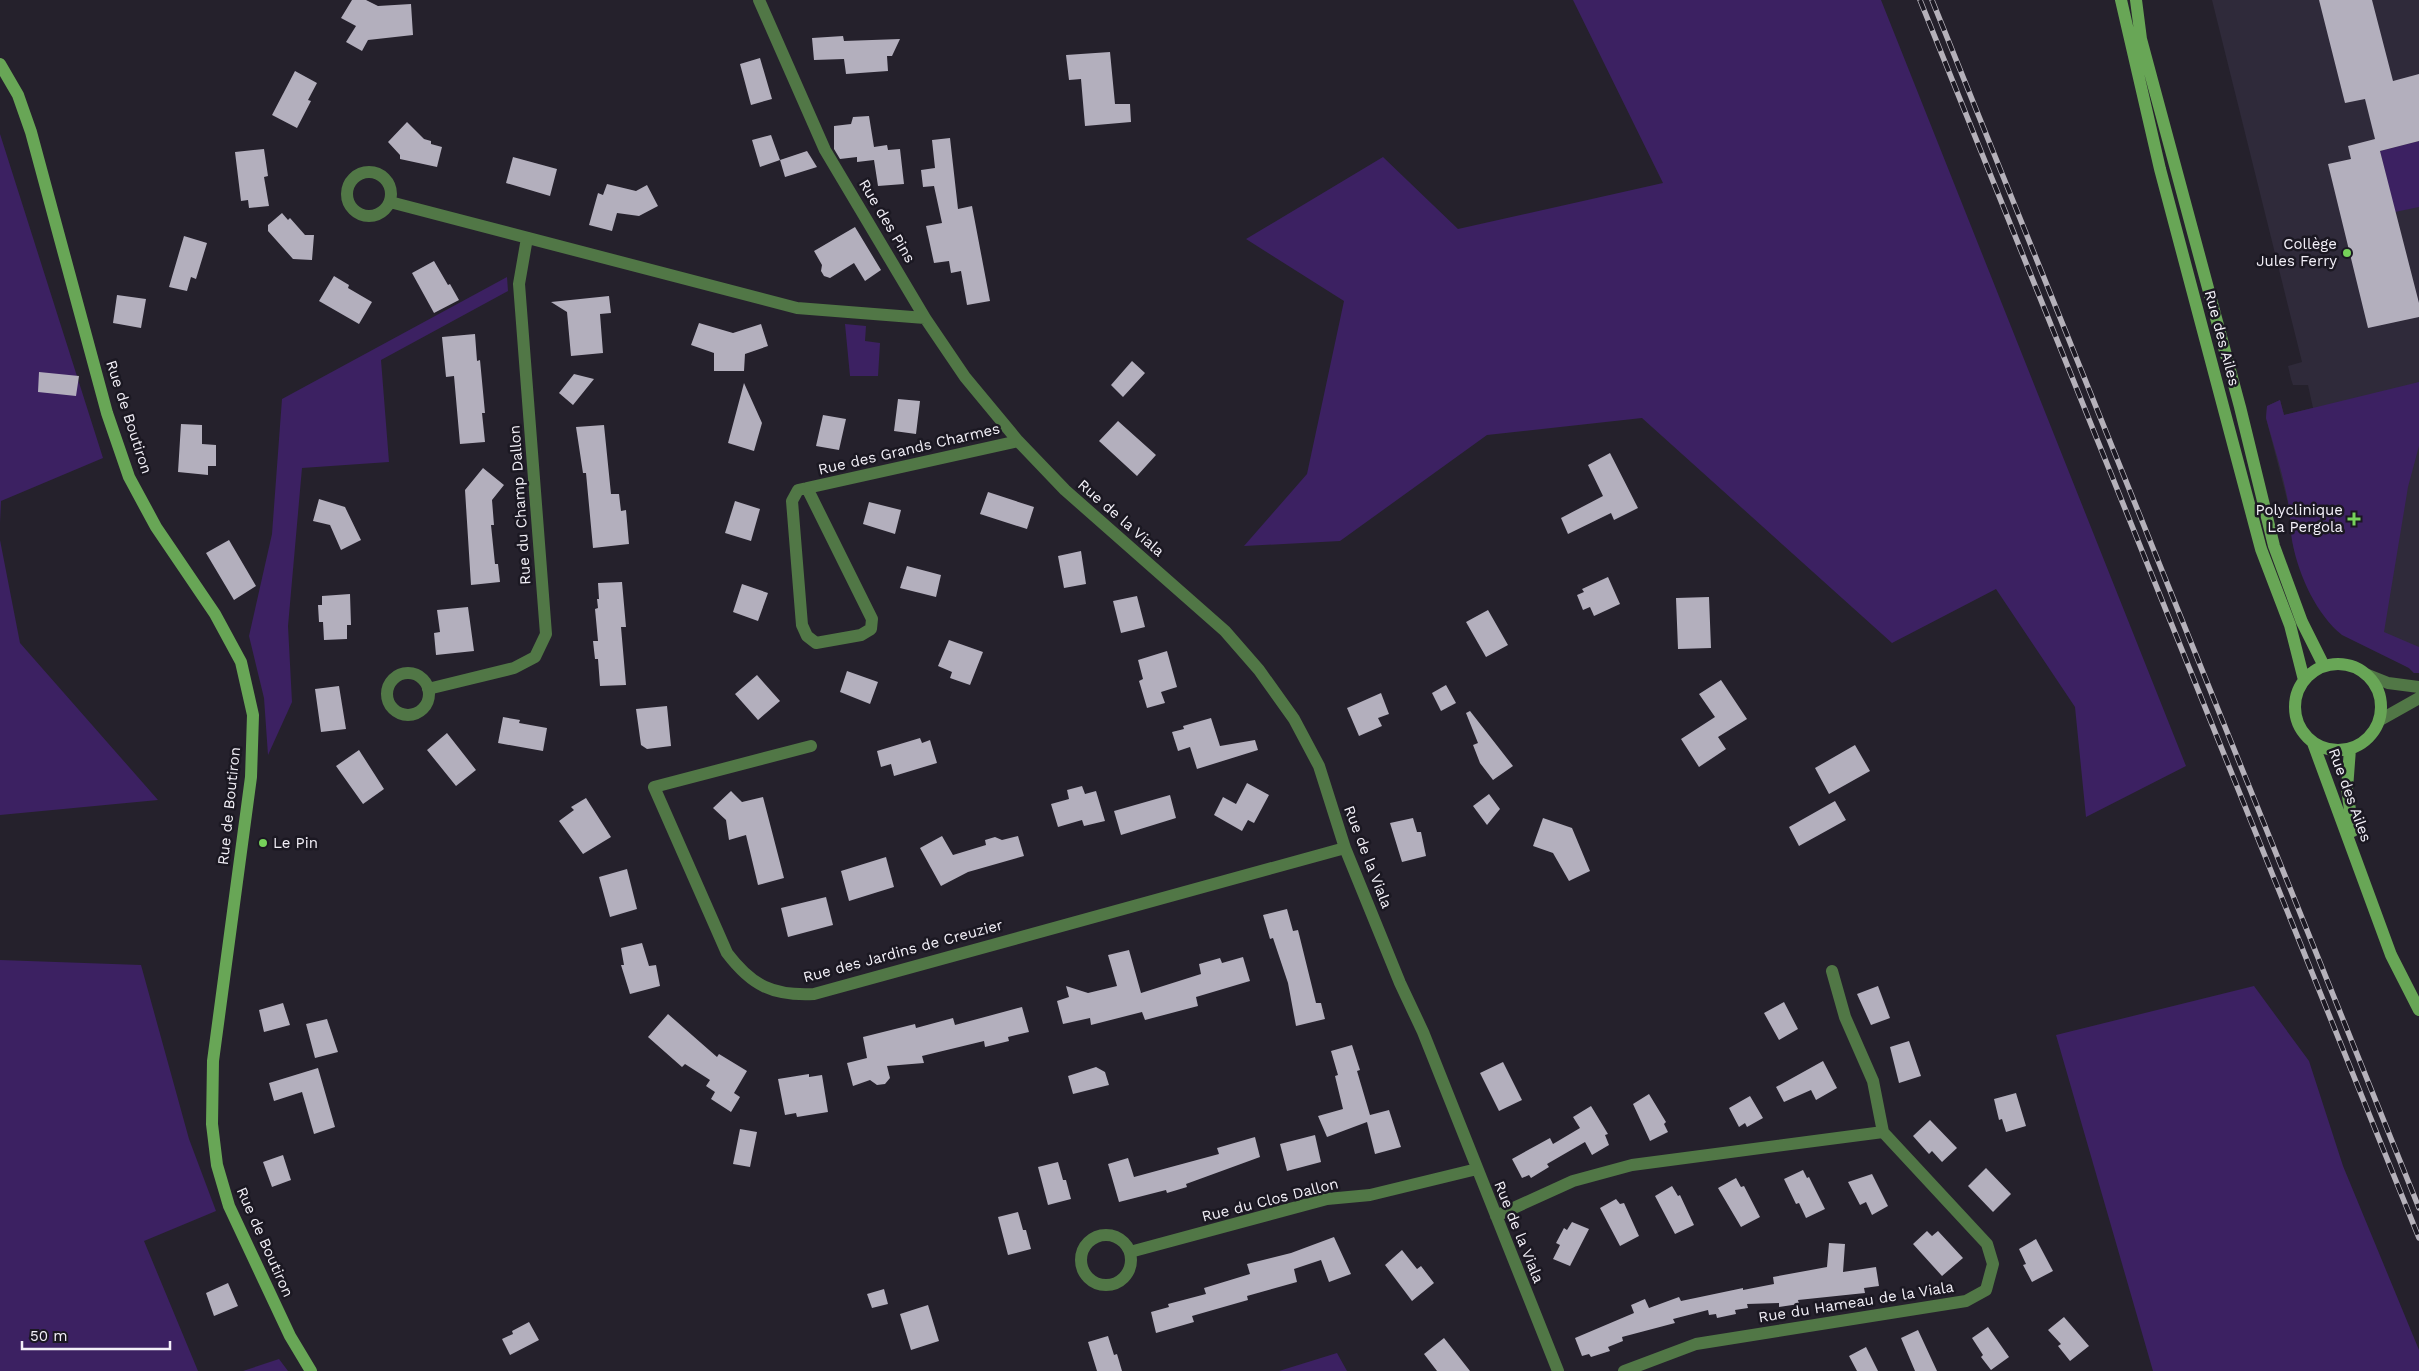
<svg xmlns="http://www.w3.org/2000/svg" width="2419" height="1371" viewBox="0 0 2419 1371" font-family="'Work Sans',sans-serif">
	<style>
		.built { fill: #2f2a3a }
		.green { fill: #3c2162 }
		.building { fill: #b3afbd }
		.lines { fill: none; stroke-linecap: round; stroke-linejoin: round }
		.street { stroke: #517746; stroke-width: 12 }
		.secondary { stroke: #68a656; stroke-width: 12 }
		.rail-casing { stroke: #b5b1ba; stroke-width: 5.5 }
		.rail { stroke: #1b1822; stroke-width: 4; stroke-dasharray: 11; stroke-linecap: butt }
		.poi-dot { fill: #76d25a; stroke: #1b1822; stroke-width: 2 }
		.labels { text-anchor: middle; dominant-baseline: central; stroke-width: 5; stroke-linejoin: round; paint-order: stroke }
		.street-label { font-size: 15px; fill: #f3f0f8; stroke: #1b1822 }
		.poi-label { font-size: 15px; fill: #f3f0f8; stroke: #1b1822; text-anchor: end }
	</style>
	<rect width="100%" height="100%" fill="#25212c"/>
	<path class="built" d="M2212 0H2419V673H2414L2409 668 2335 629 2309 591 2297 559 2293 546 2289 507 2266 418 2267 406 2280 400 2284 415 2313 408 2308 385H2293L2291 379 2288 366 2302 362Z"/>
	<path class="green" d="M1573 0H1881L2186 766 2086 817 2075 707 1996 589 1892 643 1642 418 1487 435 1340 541 1244 546 1307 474 1344 301 1246 239 1383 157 1458 229 1663 183Z
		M0 134 103 458 1 501 0 523Z
		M2419 141V207L2395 212 2380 151Z
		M507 277 508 291 381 360 389 462 302 468 288 626 292 702 268 755 264 698 249 636 272 534 282 399Z
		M845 324 866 326 865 341 880 343 878 376H850Z
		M2419 382V446L2408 487 2384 632 2419 647V673H2414L2409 668 2342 635C2317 615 2299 576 2293 545 2290 533 2291 520 2289 507 2284 477 2274 447 2266 418L2267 406 2280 400 2284 415Z
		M0 540 20 643 158 800 0 815Z
		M0 960 141 965 189 1139 216 1211 144 1241 198 1371H0Z
		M2254 986 2309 1061 2343 1166 2419 1350V1371H2153L2056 1035Z
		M1337 1353 1347 1371H1279Z
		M279 1359 288 1371H243Z"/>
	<path class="building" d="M352 0H366L378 6 411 4 413 35 368 40 362 51 346 42 356 26 341 18Z
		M2319 0H2372L2393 81 2419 74V141L2380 151 2419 303V317L2368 328 2328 164 2351 159 2348 146 2375 139 2365 99 2345 103Z
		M843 36 844 41 900 39 892 56H887L888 71 846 74 844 59 814 60 812 38Z
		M1110 52 1115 104H1130L1131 122 1085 126 1081 79 1069 80 1066 55Z
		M760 58 772 99 751 105 740 64Z
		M295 71 317 83 308 100 311 101 297 128 272 115Z
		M869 116 874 147 887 145 888 150 900 149 904 184 878 186 874 160 857 162V157L840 159 834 149V126L851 124 853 117Z
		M407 122 424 139 431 141V144L442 147 437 167 400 159V155L388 142Z
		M771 135 780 160 807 151 817 167 785 177 780 160 760 167 752 140Z
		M950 138 958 209 972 206 990 301 967 305 961 271 951 273 949 261 934 263 926 226 942 223 934 186 923 187 921 170 935 168 932 140Z
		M264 149 268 176 264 177 269 206 249 208 248 200 241 201 235 152Z
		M513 157 557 169 550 196 506 183Z
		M607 184 636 191 647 185 658 206 639 216 617 213 612 231 589 225 598 193 603 195Z
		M282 213 288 220 290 218 305 235H314L312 260 293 259 268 231V225Z
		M855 227 881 270 865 281 854 263 830 278 824 276 821 271 822 265 814 251Z
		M184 236 207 243 196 279 191 277 187 291 169 287Z
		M434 261 448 285 450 284 459 300 434 313 412 273Z
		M334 276 349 285 348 288 372 302 359 324 319 301Z
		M117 295 146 299 141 328 113 323Z
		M609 296 611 313 600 314 603 353 571 356 567 312 551 302Z
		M699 323 733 333 761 324 768 346 745 354 744 371H714V353L691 345Z
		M475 334 477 361 480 360 485 413H482L485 442 460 444 454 376 446 377 442 337Z
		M1132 361 1145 373 1123 397 1111 385Z
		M39 372 79 376 76 396 38 392Z
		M574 374 594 379 573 405 559 393Z
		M744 383 762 423 754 451 728 443Z
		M898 399 920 401 916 434 894 431Z
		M823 415 846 419 839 450 816 446Z
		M1118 421 1156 455 1137 476 1099 441Z
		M181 424 202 425V444L216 445V466H208V475L178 472Z
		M604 425 611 494H619L621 511 626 510 629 544 593 548 586 473H583L576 427Z
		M1610 453 1638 508 1614 520 1611 513 1568 534 1561 518 1603 496 1588 465Z
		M483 468 504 485 492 500 494 525H491L495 564H498L500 582 471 585 465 490Z
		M988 492 1034 507 1027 529 980 514Z
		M319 499 345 507 361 540 341 550 330 525 313 521Z
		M735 501 760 509 751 541 725 533Z
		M869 502 901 510 895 534 863 524Z
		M229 540 256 586 234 600 206 553Z
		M1081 551 1086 584 1064 588 1058 556Z
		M907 566 941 575 936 597 900 588Z
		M1608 577 1620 604 1594 616 1590 607 1583 610 1577 595 1584 592 1582 589Z
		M622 582 626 627H621L626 685 600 686 598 659H595L593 641H598L595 609 598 608 597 599H599L598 583Z
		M742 584 768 593 758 621 733 612Z
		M350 594 351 625H347V639L324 640 323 622H319L318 605H322V596Z
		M1137 596 1145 627 1121 633 1113 601Z
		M1709 597 1711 648 1678 649 1676 598Z
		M468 607 474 651 436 655 434 633 440 632 437 610Z
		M1488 610 1508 645 1486 657 1466 622Z
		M949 640 983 652 970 685 950 678 952 672 938 666Z
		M1167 651 1177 687 1161 692 1165 703 1147 708 1139 681 1143 679 1138 660Z
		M847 671 878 682 870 704 840 692Z
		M757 675 780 701 758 720 735 694Z
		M1721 680 1747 719 1718 737 1726 749 1699 767 1681 739 1715 717 1699 694Z
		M1446 685 1456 703 1441 711 1432 693Z
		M339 686 346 729 321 732 315 689Z
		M1381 693 1389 714 1378 718 1382 726 1359 736 1347 708Z
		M667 706 671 746 647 749 641 745 636 709Z
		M1470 711 1513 766 1493 780 1480 763 1473 745 1478 743 1466 713Z
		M503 717 520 720 519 723 547 728 543 751 498 743Z
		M1211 718 1220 746 1255 740 1258 750 1197 769 1190 747 1178 751 1172 732 1184 729 1183 726Z
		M447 733 476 770 456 786 427 750Z
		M920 738 922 743 930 740 937 763 894 776 891 764 881 767 877 751Z
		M1855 745 1870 771 1829 794 1815 768Z
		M359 750 384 789 363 804 336 766Z
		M1247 783 1269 795 1254 823 1248 820 1242 831 1214 815 1223 797 1236 804Z
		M1082 786 1085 794 1096 791 1105 821 1084 826 1082 820 1058 827 1051 804 1069 799 1067 790Z
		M731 791 742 802 763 797 784 878 758 885 746 835 729 840 726 820 713 808Z
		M1489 794 1500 809 1487 825 1473 806Z
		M1170 795 1176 818 1121 835 1114 811Z
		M586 798 611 837 583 854 559 821 574 810 571 807Z
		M1835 801 1846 820 1799 846 1789 827Z
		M1413 818 1417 832H1421L1426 856 1402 862 1390 823Z
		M1543 818 1572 828 1590 871 1569 881 1553 853 1533 846Z
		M942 836 953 855 986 845 985 840 995 837 1002 840 1018 836 1024 856 968 872 941 886 920 848Z
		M886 857 894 887 849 901 841 871Z
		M627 869 637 909 610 917 599 877Z
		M826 897 833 925 788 937 781 908Z
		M1287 909 1293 931 1298 930 1316 1003H1321L1325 1019 1296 1026 1288 983 1273 938 1270 939 1263 915Z
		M642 943 649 966 656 965 660 986 630 994 621 965H624L621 948Z
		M1129 950 1141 993 1201 974 1199 964 1220 958 1222 963 1243 957 1250 981 1196 997 1198 1006 1145 1020 1142 1012 1091 1025 1090 1018 1063 1024 1057 1001 1069 997 1066 986 1088 993 1117 986 1108 955Z
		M1878 986 1890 1018 1871 1025 1857 994Z
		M1784 1002 1798 1029 1779 1040 1764 1013Z
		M283 1003 290 1025 264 1032 259 1010Z
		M1022 1007 1029 1032 1008 1037 1009 1041 985 1047 984 1041 922 1056 924 1063 887 1066 890 1078 885 1084 877 1085 870 1080 853 1086 847 1063 867 1058 863 1037 915 1024 916 1028 953 1018 955 1025Z
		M668 1014 717 1057 719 1054 747 1071 734 1093 740 1097 731 1112 711 1099 715 1092 706 1086 710 1080 685 1064 682 1067 648 1037Z
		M327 1019 338 1052 315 1058 306 1024Z
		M1909 1041 1921 1076 1899 1083 1890 1047Z
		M1352 1045 1360 1070 1357 1071 1370 1115 1389 1110 1401 1147 1375 1154 1367 1122 1327 1137 1318 1116 1343 1109 1335 1076 1338 1075 1331 1051Z
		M1823 1061 1837 1088 1816 1100 1811 1090 1784 1102 1776 1087Z
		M1503 1062 1522 1100 1499 1111 1480 1073Z
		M1096 1067 1105 1072 1109 1085 1073 1094 1068 1076Z
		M318 1068 335 1127 314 1134 302 1092 274 1101 269 1083Z
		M809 1074V1077L822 1075 828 1112 797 1117 796 1113 785 1115 778 1079Z
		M2016 1093 2026 1126 2006 1132 2002 1119 1999 1120 1994 1099Z
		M1649 1094 1666 1122 1664 1124 1668 1132 1650 1141 1633 1104Z
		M1750 1096 1763 1118 1747 1127 1745 1123 1739 1127 1729 1108Z
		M1591 1106 1608 1134 1605 1135 1609 1145 1592 1155 1585 1142 1547 1164 1549 1167 1531 1178 1529 1175 1522 1178 1512 1159 1550 1138 1553 1144 1580 1128 1573 1117Z
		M1930 1120 1957 1148 1942 1162 1932 1151 1929 1154 1913 1136Z
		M740 1129 757 1132 750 1167 733 1164Z
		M1315 1135 1321 1162 1287 1171 1280 1144Z
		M1255 1137 1260 1157 1186 1184 1187 1187 1167 1193 1166 1190 1119 1202 1108 1164 1128 1158 1134 1177 1219 1154 1217 1148Z
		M283 1155 291 1180 272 1187 263 1162Z
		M1058 1162 1063 1180H1066L1071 1199 1048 1205 1038 1167Z
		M1986 1168 2011 1194 1993 1212 1968 1186Z
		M1803 1170 1807 1178 1809 1177 1825 1209 1806 1218 1799 1203 1796 1204 1784 1179Z
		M1872 1174 1888 1206 1872 1215 1866 1202 1860 1205 1848 1182Z
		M1736 1178 1741 1187 1744 1186 1760 1217 1741 1227 1718 1188Z
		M1672 1186 1678 1196 1680 1195 1694 1225 1675 1234 1655 1196Z
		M1616 1199 1620 1204 1624 1203 1639 1236 1620 1246 1600 1208Z
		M1018 1212 1023 1230H1026L1031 1249 1008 1255 998 1217Z
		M1572 1222 1589 1229 1570 1266 1553 1259 1560 1245 1556 1243 1564 1228 1567 1230Z
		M1927 1231 1932 1236 1938 1231 1963 1258 1942 1276 1913 1244Z
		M1334 1237 1351 1274 1329 1282 1321 1260 1294 1269 1297 1282 1247 1296 1248 1300 1192 1316 1194 1322 1156 1333 1151 1312 1169 1307 1168 1304 1206 1294 1204 1288 1250 1274 1247 1264 1291 1253Z
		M2036 1239 2053 1271 2032 1282 2023 1265 2026 1264 2019 1249Z
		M1829 1243 1845 1244 1843 1272 1876 1267 1879 1286 1864 1288 1865 1293 1798 1300 1799 1304 1779 1307V1303L1747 1304 1748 1308 1735 1310 1736 1314 1717 1318 1716 1314 1709 1315 1708 1310 1673 1319 1675 1323 1622 1337 1623 1341 1608 1347 1610 1351 1591 1357 1589 1354 1582 1356 1575 1338 1634 1313 1631 1305 1645 1299 1649 1308 1679 1297 1681 1301 1743 1288V1290L1774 1284 1773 1277 1827 1267Z
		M1402 1250 1417 1269 1421 1266 1434 1283 1412 1301 1385 1265Z
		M228 1283 238 1306 214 1316 206 1293Z
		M884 1289 888 1304 872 1308 867 1294Z
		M928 1305 939 1341 911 1350 900 1314Z
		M2064 1317 2089 1346 2070 1361 2058 1346 2061 1344 2048 1330Z
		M529 1322 539 1340 510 1355 502 1339 513 1334 512 1331Z
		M1988 1327 2009 1357 1991 1370 1981 1357 1983 1355 1972 1338Z
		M1918 1330 1937 1371H1915L1901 1338Z
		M1108 1336 1114 1355 1117 1354 1122 1371H1097L1088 1342Z
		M1444 1338 1470 1371H1437L1424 1354Z
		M1866 1347 1878 1371H1857L1849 1356Z"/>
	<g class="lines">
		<path class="street" d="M759 0 825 150 925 318 965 377 1018 441 1065 490 1225 631 1259 670 1294 719 1319 766 1345 848 1400 983 1423 1032 1558 1371
			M347 194a22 22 0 1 1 44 0a22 22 0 1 1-44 0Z
			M390 202 797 308 925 318
			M807 488 872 619 871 629 861 635 816 643 807 636 802 625 792 501 798 490 1018 441
			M387 694a21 21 0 1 1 42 0a21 21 0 1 1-42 0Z
			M2368 675 2388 683 2419 687
			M428 689 514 668 535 657 546 634 519 284 527 238
			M2380 720 2419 698
			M811 746 654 787 727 953C752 986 773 996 814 994L1345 848
			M1832 971 1845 1017 1873 1081 1883 1132
			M1496 1216 1573 1181 1632 1165 1883 1132 1987 1244 1993 1264 1986 1290 1966 1301 1696 1344 1624 1371
			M1081 1260a25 25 0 1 1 50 0a25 25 0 1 1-50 0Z
			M1130 1252 1327 1199 1370 1195 1477 1169"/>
		<path class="secondary" d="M2121 0 2160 169 2261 549 2290 625 2304 680
			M2136 0 2141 39 2240 407 2274 546 2302 622 2324 666
			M0 64 18 95 31 132 107 413 129 477 156 527 215 614 241 662 253 715 251 777 213 1061 212 1124 217 1165 229 1206 290 1336 311 1371
			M2295 707a43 43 0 1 1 86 0a43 43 0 1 1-86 0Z
			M2313 743 2391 955 2419 1010
			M2350 749 2347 789 2353 831"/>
		<defs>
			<path id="rail" d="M1920 0 2419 1238
				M1932 0 2419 1208"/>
		</defs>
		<use href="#rail" class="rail-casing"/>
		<use href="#rail" class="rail"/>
	</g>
	<g class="poi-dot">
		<circle cx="2347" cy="253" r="5"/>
		<path d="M2351.5 511.5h5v5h5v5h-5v5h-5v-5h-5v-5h5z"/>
		<circle cx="263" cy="843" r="5"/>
	</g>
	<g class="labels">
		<g class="street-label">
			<text transform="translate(887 221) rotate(59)">Rue des Pins</text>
			<text transform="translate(2222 338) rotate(75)">Rue des Ailes</text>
			<text transform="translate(129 417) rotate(72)">Rue de Boutiron</text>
			<text transform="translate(909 449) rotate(-13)">Rue des Grands Charmes</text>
			<text transform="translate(520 505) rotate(-94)">Rue du Champ Dallon</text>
			<text transform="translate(1121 518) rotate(41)">Rue de la Viala</text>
			<text transform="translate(2350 795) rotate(70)">Rue des Ailes</text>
			<text transform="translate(229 806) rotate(-84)">Rue de Boutiron</text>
			<text transform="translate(1368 857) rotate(69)">Rue de la Viala</text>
			<text transform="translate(903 951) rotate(-15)">Rue des Jardins de Creuzier</text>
			<text transform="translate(1270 1200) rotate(-14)">Rue du Clos Dallon</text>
			<text transform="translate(1519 1232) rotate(68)">Rue de la Viala</text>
			<text transform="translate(265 1242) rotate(66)">Rue de Boutiron</text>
			<text transform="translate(1856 1302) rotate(-9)">Rue du Hameau de la Viala</text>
		</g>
		<g class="poi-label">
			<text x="2337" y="244">Collège<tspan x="2337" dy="17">Jules Ferry</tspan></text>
			<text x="2343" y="510">Polyclinique<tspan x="2343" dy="17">La Pergola</tspan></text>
			<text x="273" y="843" text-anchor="start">Le Pin</text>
		</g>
	</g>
	<path d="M22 1341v8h148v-8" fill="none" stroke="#f3f0f8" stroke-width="2.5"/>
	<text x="30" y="1341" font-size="15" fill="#f3f0f8" stroke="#1b1822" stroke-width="4" paint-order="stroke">50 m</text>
</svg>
